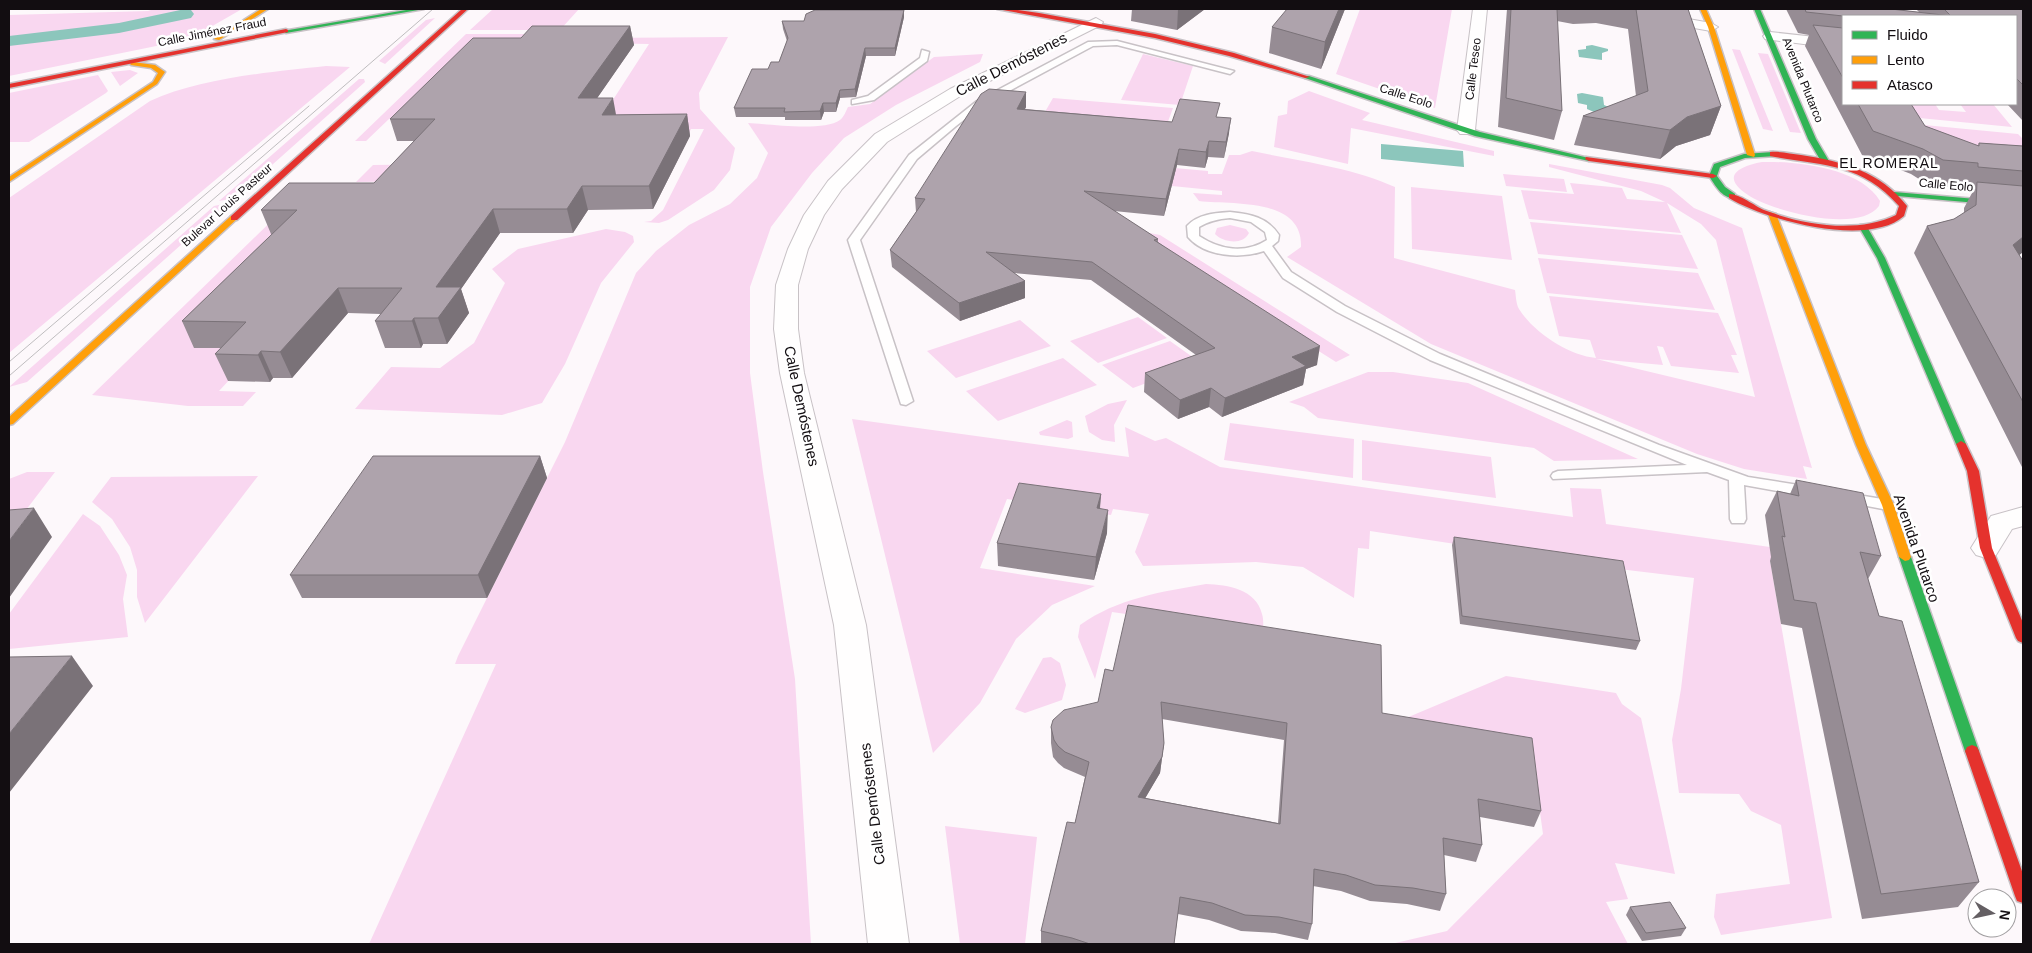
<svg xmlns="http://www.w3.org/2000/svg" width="2032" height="953" viewBox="0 0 2032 953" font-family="Arial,sans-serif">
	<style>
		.green { fill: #f9d7f0 }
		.water { fill: #8cc6bc }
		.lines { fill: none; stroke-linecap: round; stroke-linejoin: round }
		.canal { fill: #8cc6bc; fill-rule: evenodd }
		.lane-casing { stroke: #c8c2c6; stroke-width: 3 }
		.street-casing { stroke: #c8c2c6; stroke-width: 2 }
		.fast-casing { stroke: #c8c2c6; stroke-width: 3 }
		.slow-casing { stroke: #c8c2c6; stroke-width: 3 }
		.jam-casing { stroke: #c8c2c6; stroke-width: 3 }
		.lane { fill: #fffefe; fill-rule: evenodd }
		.street { fill: #fffefe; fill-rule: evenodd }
		.fast { fill: #30b455; fill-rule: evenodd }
		.slow { fill: #ff9f0a; fill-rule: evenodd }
		.jam { fill: #e5322d; fill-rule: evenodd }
		.tram { stroke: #bfbdbf; stroke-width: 1 }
		.wall { fill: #968c94; fill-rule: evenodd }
		.shaded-wall { fill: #7a7278 }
		.building { fill: #aea3ac; stroke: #7a7278; fill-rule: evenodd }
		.labels { text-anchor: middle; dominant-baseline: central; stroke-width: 5; stroke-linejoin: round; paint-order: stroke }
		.far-street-label { font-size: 12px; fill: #120d11; stroke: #fff }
		.far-neighbourhood-label { font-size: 14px; letter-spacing: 1px; fill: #120d11; stroke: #fff }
		.street-label { font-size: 15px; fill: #120d11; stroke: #fff }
	</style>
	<rect width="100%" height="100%" fill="#fdf8fb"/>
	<path class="green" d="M154 9H242L195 36 171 43 9 76V15L148 11Z
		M493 9H579L560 30H470Z
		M1360 9H1452L1435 108 1336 74Z
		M435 18 385 64 379 61 426 20Z
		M466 34H548L419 119H389L366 141H355Z
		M728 37 699 93 700 109 735 148 730 170 714 190 668 220 659 223 644 222 651 221 663 210 704 129H691L688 135H614L609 106 649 44 588 43 601 38Z
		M1732 49 1740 50 1773 131 1763 129Z
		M1758 53 1768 54 1801 133 1790 132Z
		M983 54 980 62 896 105 844 138 812 173 771 227 750 287V373L763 472 795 679 811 944H369L496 664H455L458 656 565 442 636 273 656 251 689 225 730 204 757 178 768 153 748 123C769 124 823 132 840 120 844 117 846 111 848 107L870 104 934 57Z
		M1143 54 1193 66 1180 105 1121 100Z
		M326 66 350 67 9 353V198L150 101C200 78 271 72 326 66Z
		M130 70 138 73 120 86 111 72Z
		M98 75 108 91 106 93 29 142H9V93Z
		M359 79H364L365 82 235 198 219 201Z
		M1309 91 1370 113 1362 120 1494 151V156L1351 128 1348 164 1274 147 1278 116 1287 114 1288 101Z
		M1053 98 1173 108 1163 135 1038 124Z
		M1902 104H1935L1939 110 1966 112 1960 104H1993L2012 127 1909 117Z
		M1914 124 2018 134 2023 139V169Z
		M1252 151C1299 161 1351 167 1395 187L1394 258 1515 290C1516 296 1516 304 1519 309 1533 332 1569 356 1596 358L1590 340 1559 336 1549 296 1718 313 1737 355H1731L1739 373 1671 366 1663 347 1657 346 1663 365 1596 359 1755 397 1716 240 1701 224 1667 203 1681 233 1529 219 1521 190 1574 194 1570 183 1622 188 1627 199 1665 202 1641 191 1549 167V164L1662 185 1670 188 1694 208 1742 228 1812 468 1803 466 1807 479 1744 469 1697 454 1431 344 1287 257 1301 247C1303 197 1232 205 1199 201L1193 193 1222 195V191L1142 183 1009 153 1208 171V174H1222L1229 155H1240Z
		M1762 162C1796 161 1861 168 1880 201L1879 206C1859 234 1772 211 1748 195 1719 176 1740 166 1762 162Z
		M448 164 434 181 356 182 373 165Z
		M1503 174 1564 179 1567 192 1506 186Z
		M1411 187 1502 196 1512 260 1412 249Z
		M228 203 27 382 9 387 214 206Z
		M286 207 271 234H306L195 347 259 348 219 391 256 392 243 406H188L92 395Z
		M1530 222 1682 235 1698 269 1538 254Z
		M1230 225 1246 229 1249 233C1243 246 1222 242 1215 234L1217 228Z
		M1124 228 1160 235 1350 355 1336 362Z
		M606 229 625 232 633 236 634 242 601 283 565 364 542 403 502 415 355 409 391 367 440 368 474 343 505 283 492 269 518 249Z
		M1538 258 1698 273 1715 310 1547 293Z
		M1138 317 1167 338 1098 363 1070 341Z
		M1020 320 1051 346 956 378 927 351Z
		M1170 341 1201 363 1133 388 1102 365Z
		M1063 358 1097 385 998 421 966 391Z
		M1368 372H1393L1468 383 1638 459 1554 461 1534 448 1318 418 1304 407 1289 402Z
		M1127 400 1114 425 1115 442 1102 440 1089 432 1085 416 1108 404Z
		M852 419 1129 457 1125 427 1155 441 1166 438 1220 467 1573 517 1570 488 1601 489 1606 524 1770 547 1772 561H1770L1832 918 1721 935 1714 917 1716 894 1790 884 1781 825 1751 811 1739 794 1679 793 1672 740 1681 689 1694 578 1619 569 1370 531 1369 549 1358 548 1354 598 1303 567 1256 562 1143 566 1135 552 1149 514 1113 509 1111 515 1007 499 980 568 1095 586 1052 605 1016 639 980 703 933 753Z
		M1067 420 1072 422 1073 437 1068 439 1040 435 1039 432Z
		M1230 423 1354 439 1353 478 1224 460Z
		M1362 440 1491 457 1496 498 1362 480Z
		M27 472H55L13 527H9V479Z
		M258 476 145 623 137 597V570L130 547 112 519 92 502 111 477Z
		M83 514 100 526 119 555 127 575 123 599 128 637 9 649V614Z
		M1206 584C1228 585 1256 589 1262 614 1264 620 1263 628 1263 634L1112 612 1095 679 1078 637 1080 625C1118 598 1161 592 1206 584Z
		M1051 657 1060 663 1066 685 1062 700 1025 713 1015 709 1043 658Z
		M1506 676 1616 693 1622 704 1641 718 1675 874 1615 863 1628 899 1606 902 1628 944H1391L1447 931 1543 834 1531 747 1399 721Z
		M945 826 1037 837 1025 944H960Z"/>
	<path class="water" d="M1592 45 1608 49V51L1602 53V60L1579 57 1578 50 1586 49V46Z
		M1582 93 1603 97 1604 105 1611 108 1594 112 1587 109V105L1578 103 1577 94Z
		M1381 144 1463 151 1464 167 1381 159Z"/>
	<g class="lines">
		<path class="canal" d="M185 9 191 10 194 14 191 18 119 33 9 46V36L119 23Z"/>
		<defs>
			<path id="lane" d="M1117 41 1234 71 1230 74 1117 45 1093 46 983 105 956 126 917 159 860 240 913 401 906 405 901 404 848 240 909 155 977 101 1088 42Z
				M922 50 929 52 927 61 874 100 852 104V100L868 96 920 58Z
				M1230 212C1250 214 1267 217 1279 235L1278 241 1272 246 1291 272 1345 306 1440 354 1659 445 1748 477 1811 487 1819 492 1811 497 1744 485 1746 519 1744 523H1732L1730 519 1729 480 1707 472 1553 479 1551 476 1553 473 1558 471 1687 465 1430 360 1337 312 1283 278 1264 251C1241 259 1205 257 1188 237L1187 226C1198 214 1215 213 1230 212ZM1230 218 1251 222 1265 232 1267 240C1245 254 1220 250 1199 236V227C1209 221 1218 219 1230 218Z
				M1846 493 1888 500 1896 505 1888 510 1841 501 1838 498Z"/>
			<path id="street" d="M1473 9H1487L1475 130 1472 134H1460L1457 130Z
				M1602 9H1632L1711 23 1718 27 1711 31 1609 13Z
				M1096 18 1103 22 1101 25 962 95 887 142 842 189 824 215 808 249 798 285V329L804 373 866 625 909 944H868L834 625 780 373 774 329 776 285 788 249 804 215 828 181 875 134 950 89Z
				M1770 32 1843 40V49L1765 39 1763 36Z
				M2023 507V526L2012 529 1996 555 1986 558 1976 555 1971 548 1991 516Z"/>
			<path id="fast" d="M412 9H424L286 33 283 31Z
				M1754 9H1760L1816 139 1829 161 1828 163H1822L1808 139Z
				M1305 76H1309L1480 132 1593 159 1589 161 1475 136 1305 78Z
				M1773 152 1777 154 1776 156 1745 158 1720 167 1717 176 1725 187 1735 194V198C1722 199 1715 185 1709 176L1714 164 1744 154Z
				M1894 192 2023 203V207L1897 196 1893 194Z
				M1860 225H1866L1885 258 1966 444 1965 446 1961 447 1956 444 1877 258 1859 227Z
				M1905 553 1911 557 1979 751 1977 755 1972 757 1967 755 1965 751 1899 557Z"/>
			<path id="slow" d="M261 9H268L219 40 214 39Z
				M1700 9H1706L1714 27 1755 155 1754 157 1747 155 1708 27Z
				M133 62 155 65 165 72 157 84 9 182V177L153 82 158 73 151 68 131 65 130 64Z
				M1769 212 1776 214 1866 445 1894 505 1911 557 1909 560 1905 561 1899 557 1882 505 1856 445 1768 214Z
				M231 216 238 218 13 424 9 425V417Z"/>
			<path id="jam" d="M462 9H468L237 220H231V216Z
				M997 9H1010L1039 13 1155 34 1234 53 1310 77 1305 78 1229 56 1155 38Z
				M286 29 288 30V32L9 88V84Z
				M1770 152C1780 151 1791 154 1801 155 1842 161 1881 172 1907 206L1904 216C1868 248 1765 220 1729 198V194C1738 193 1755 206 1764 210 1803 225 1857 234 1896 215L1899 206C1860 162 1823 166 1770 156Z
				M1586 157 1713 174 1717 176 1713 178 1589 161 1585 159Z
				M1961 441 1966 444 1979 471 1992 548 2023 623V643L2018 641 2016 638 1980 548 1967 471 1956 444Z
				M1972 745 1977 747 1979 751 2023 874V903L2017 901 2015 896 1965 751 1967 747Z"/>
		</defs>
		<use href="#lane" class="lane-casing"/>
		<use href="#street" class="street-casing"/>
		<use href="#fast" class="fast-casing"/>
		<use href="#slow" class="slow-casing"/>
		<use href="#jam" class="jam-casing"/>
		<use href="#lane" class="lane"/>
		<use href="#street" class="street"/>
		<use href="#fast" class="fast"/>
		<use href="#slow" class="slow"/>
		<use href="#jam" class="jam"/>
		<path class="tram" d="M9 362 309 106
			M9 376 433 9"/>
	</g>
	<path class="wall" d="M1132 9H1205L1177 30 1131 21Z
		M1345 9 1321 69 1269 53 1272 27Z
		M1507 9H1688L1721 106 1710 135 1676 146 1660 159 1574 145 1583 116 1636 96 1628 29 1596 23 1573 24 1557 21 1562 111 1554 140 1498 127Z
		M1786 9H1891L1919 12 1916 9H2023V121L2007 104H2016V16H1843V104H1911L1925 126 1978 146 1979 143 2023 146V252L2019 255 2023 261V469L1914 253 1927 226 1954 219 1964 213V208L1972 193 1965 192V188L1930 186 1911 174 1862 155 1805 46 1809 35 1798 33Z
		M904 10V17L895 56H866L856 97 840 98 836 112H824L821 120H785V117H736L734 108 768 69 779 62 787 41 783 29 782 21H804Z
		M630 26 634 45 597 98 616 115 687 114 690 136 653 209 588 210 573 233H500L461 289 469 313 447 344H423L421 348H385L375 321 381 314 348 313 292 378H273L270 382 228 381 215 354 221 348H194L182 321 272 234H271L261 210 374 183 414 141H397L390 119 521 38Z
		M1026 92V107L1025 109 1172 122 1218 117 1229 133 1224 158 1208 157 1205 168 1177 165 1164 216 1114 211 1158 239V242L1317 365 1306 369 1303 385 1222 417 1209 407 1178 419 1144 392 1145 373 1196 355 1091 280 1014 273 1025 281V298L960 321 892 267 890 250 916 212 915 198Z
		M540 456 547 478 487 598H302L290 575Z
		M1796 480 1881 556 1868 579 1879 616 1979 882 1958 907 1862 919 1802 628 1781 624 1770 561 1771 557 1765 515 1777 491 1790 494Z
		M1101 494 1100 509 1107 533 1094 580 998 566 997 543Z
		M1454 537 1640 641 1636 650 1460 624 1452 545Z
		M1105 669 1382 713 1541 811 1534 827 1480 817 1482 845 1476 862 1444 855 1446 894 1440 911 1407 904 1370 901 1341 891 1313 886 1312 924 1308 940 1275 933 1241 931 1209 920 1178 914 1174 944H1041V931L1075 823 1085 777 1064 768 1058 763 1053 757 1051 743V727L1098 702ZM1162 719 1284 740 1278 823 1145 798 1160 773 1164 743Z
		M1630 907 1686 928 1681 936 1642 941 1626 915Z"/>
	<path class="shaded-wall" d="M1178 9H1205L1177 30Z
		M1339 9H1345L1321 69 1325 42Z
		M904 10V17L895 56V48Z
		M630 26 634 45 582 120 578 98Z
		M865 48 866 56 856 97 855 89Z
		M840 90V98L836 112V103Z
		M1026 92V107L1017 124V109Z
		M613 98 617 120 602 115Z
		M823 103 824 112 821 120 820 111Z
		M1721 106 1710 135 1676 146 1660 159 1670 130 1687 117Z
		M687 114 690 136 653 209 649 186Z
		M1231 118 1229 133 1224 158 1226 142Z
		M1209 141 1208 157 1205 168 1206 152Z
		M1179 149 1177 165 1164 216 1166 199Z
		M582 186 588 210 573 233 567 209Z
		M493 209 500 233 461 289 469 313 447 344 438 318 436 287Z
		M2023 237V252L1998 273 2013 245Z
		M1025 281V298L960 321 959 303Z
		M338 288 348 313 292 378 280 352Z
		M414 318 423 344 421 348 412 321Z
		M1320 346 1317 365 1306 369 1303 385 1222 417 1225 398 1292 357Z
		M261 351 273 378 270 382 258 355Z
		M1211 388 1209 407 1178 419 1180 400Z
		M540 456 547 478 487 598 478 575Z
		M1101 494 1099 517 1097 508Z
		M34 508 52 537 9 598V541Z
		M1108 510 1107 533 1094 580 1096 557Z
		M72 656 93 686 9 793V734Z
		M1164 743 1160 773 1136 814 1138 797Z"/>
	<path class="building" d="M1287 9H1339L1325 42 1272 27Z
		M1511 9H1557L1562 111 1506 98Z
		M1636 9H1688L1721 106 1687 117 1670 130 1583 116 1648 91Z
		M1805 9H1891L1951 16 1944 9H2023V85L2016 78V16H1843L1806 12Z
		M815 10H904L895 48H865L855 89 840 90 836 103H823L820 111 784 112 785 108H734L752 69H768L771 62H779L788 38 782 21H804L806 14Z
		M1813 25 1843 28V78Z
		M532 26H630L578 98H613L602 115 687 114 649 186H582L567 209H493L436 287H461L438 318H414L412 321H375L402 288H338L280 352 261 351 258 355 215 354 246 322 182 321 297 210H261L289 183H374L435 119H390L473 38H521Z
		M989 89 1026 92 1017 109 1172 122 1180 99 1220 103 1216 117 1231 118 1226 142 1209 141 1206 152 1179 149 1166 199 1084 191 1158 239 1154 240 1320 346 1292 357 1306 366 1225 398 1211 388 1180 400 1145 373 1215 348 1092 262 986 252 1025 281 959 303 890 250 925 199 915 198 981 94Z
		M1858 104H1911L1925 126 1979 146V143L2023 146V171L1978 167V163L1943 160 1923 149 1873 131Z
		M1977 182 2023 186V237L2013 245 2023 261V402L1927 226 1954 219 1976 205Z
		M373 456H540L478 575H290Z
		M1796 480 1863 493 1881 556 1860 552 1879 616 1902 621 1979 882 1881 894 1816 603 1794 600 1782 536 1785 537 1777 491 1799 496Z
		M1019 483 1101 494 1097 508 1108 510 1096 557 997 543Z
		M34 508 9 541V510Z
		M1454 537 1623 561 1640 641 1462 616Z
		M1128 605 1381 645 1382 713 1532 738 1541 811 1478 799 1482 845 1443 838 1446 894 1413 888 1375 885 1346 875 1314 869 1312 924 1279 917 1245 915 1212 903 1180 897 1174 944H1090L1072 938 1041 931 1067 822 1075 823 1089 762 1065 752 1058 746 1054 740 1051 727 1053 720 1064 710 1098 702 1105 669 1113 671ZM1161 702 1287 723 1280 824 1138 797 1162 757 1164 743Z
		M72 656 9 734V657Z
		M1670 902 1686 928 1646 933 1630 907Z"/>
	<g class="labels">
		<g class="far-street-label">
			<text transform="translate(212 32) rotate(-11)">Calle Jiménez Fraud</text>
			<text transform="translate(1473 69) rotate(-83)">Calle Teseo</text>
			<text transform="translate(1803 80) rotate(68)">Avenida Plutarco</text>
			<text transform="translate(1406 96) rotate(18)">Calle Eolo</text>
			<text transform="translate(1946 185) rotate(5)">Calle Eolo</text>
			<text transform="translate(227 205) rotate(-42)">Bulevar Louis Pasteur</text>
		</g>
		<g class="far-neighbourhood-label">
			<text x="1889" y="163">EL ROMERAL</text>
		</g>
		<g class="street-label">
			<text transform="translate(1011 64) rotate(-27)">Calle Demóstenes</text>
			<text transform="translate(802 406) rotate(78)">Calle Demóstenes</text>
			<text transform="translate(1917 548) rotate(71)">Avenida Plutarco</text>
			<text transform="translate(872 804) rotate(-97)">Calle Demóstenes</text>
		</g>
	</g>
	<rect width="2032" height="953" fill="none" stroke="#120d11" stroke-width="20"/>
	<rect x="1842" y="15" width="175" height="90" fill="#ffffff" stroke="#a09ea0"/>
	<rect x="1852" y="31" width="25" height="8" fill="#30b455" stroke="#a09ea0"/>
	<text x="1887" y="40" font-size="15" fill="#120d11">Fluido</text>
	<rect x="1852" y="56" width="25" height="8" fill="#ff9f0a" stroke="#a09ea0"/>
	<text x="1887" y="65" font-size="15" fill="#120d11">Lento</text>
	<rect x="1852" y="81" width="25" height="8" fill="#e5322d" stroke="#a09ea0"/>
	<text x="1887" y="90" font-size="15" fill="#120d11">Atasco</text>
	<g transform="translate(1992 913) rotate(99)"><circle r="24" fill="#ffffff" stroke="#a09ea0"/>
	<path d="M0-4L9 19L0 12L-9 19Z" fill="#645f63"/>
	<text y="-8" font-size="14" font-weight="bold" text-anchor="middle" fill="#120d11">N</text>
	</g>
</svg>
